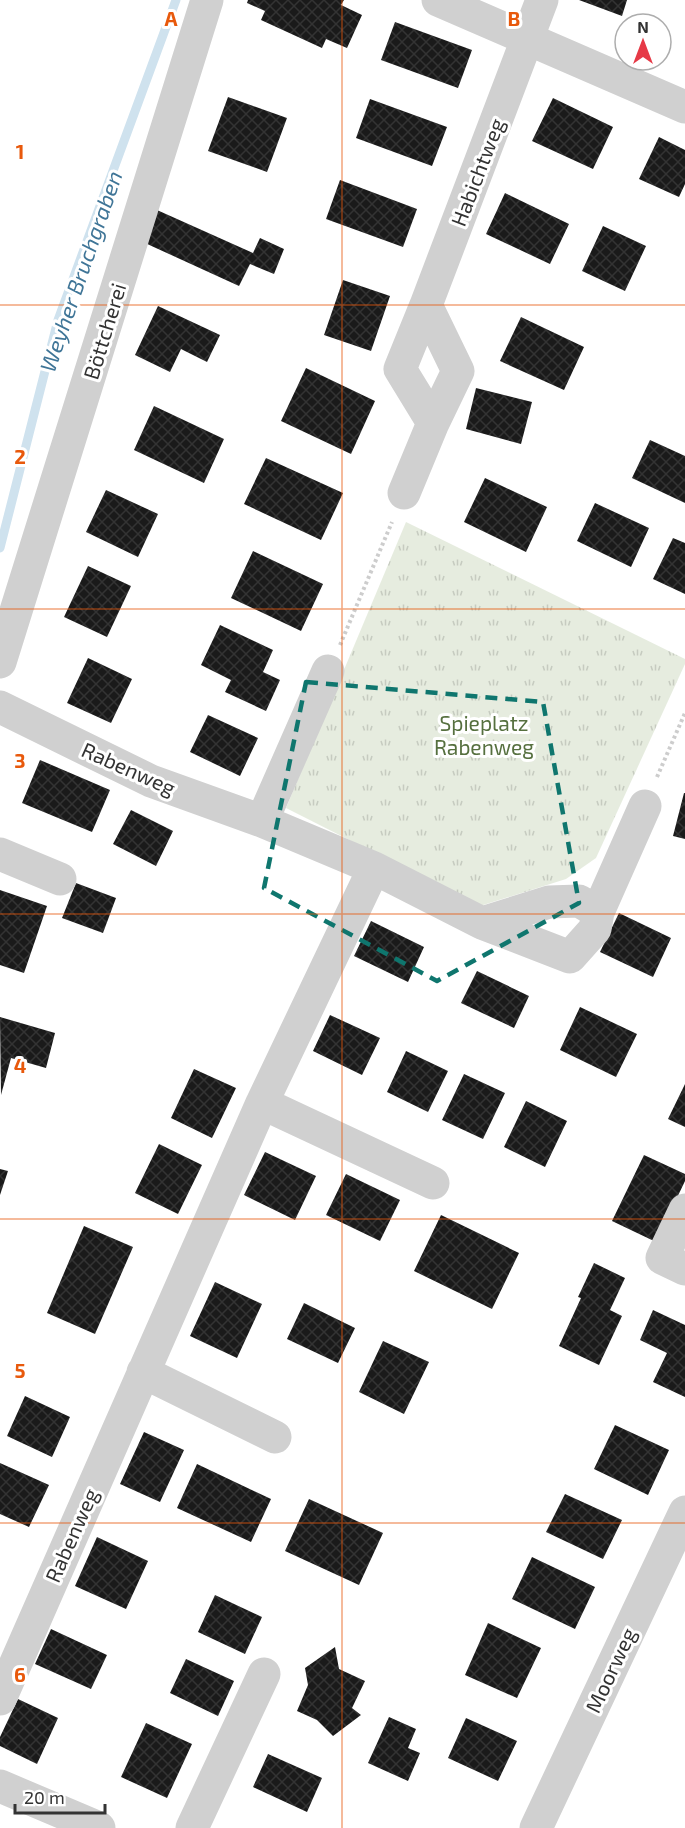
<svg xmlns="http://www.w3.org/2000/svg" width="685" height="1828" viewBox="0 0 685 1828" font-family="'Exo 2',sans-serif">
	<style>
		.park { fill: url(#park-tufts) }
		.lines { fill: none; stroke-linecap: round; stroke-linejoin: round }
		.stream { stroke: #cfe2ee; stroke-width: 9 }
		.building { fill: url(#building-cross-hatch) }
		.path { stroke: #cdcdcd; stroke-width: 4; stroke-dasharray: 3 3; stroke-linecap: butt }
		.minor { stroke: #d0d0d0; stroke-width: 33 }
		.marked { fill: none; stroke: #0f766e; stroke-width: 4.5; stroke-dasharray: 12 8; stroke-linejoin: round }
		.grid { fill: none; stroke: #e8590c; stroke-width: 1.5; stroke-opacity: 0.55 }
		.labels { text-anchor: middle; dominant-baseline: central; stroke-width: 6; stroke-linejoin: round; paint-order: stroke }
		.street-label { font-size: 21px; fill: #333; stroke: #fff }
		.park-label { font-size: 21px; fill: #56703f; stroke: #fff }
		.water-label { font-size: 22px; font-style: italic; fill: #3f7597; stroke: #fff }
		.grid-label { font-size: 20px; text-anchor: middle; font-weight: bold; fill: #e8590c; stroke: #fff; stroke-width: 6; stroke-linejoin: round; paint-order: stroke }
	</style>
	<defs>
		<pattern id="park-tufts" width="24" height="20" patternUnits="userSpaceOnUse" patternTransform="scale(1.5)"><rect width="24" height="20" fill="#e6ecdf"/><path d="M3 7l-1-3M5 7V3M7 7l1-3M15 17l-1-3M17 17v-4M19 17l1-3" fill="none" stroke="#c6cbc0"/></pattern>
		<pattern id="building-cross-hatch" width="8" height="8" patternUnits="userSpaceOnUse" patternTransform="scale(1.5)"><rect width="8" height="8" fill="#1a1a1a"/><path d="M0 0l8 8M0 8l8-8" fill="none" stroke="#333"/></pattern>
	</defs>
	<rect width="100%" height="100%" fill="#fff"/>
	<path class="park" d="M406 522 685 659V664L596 858 566 879 480 906 286 808Z"/>
	<g class="lines">
		<path class="stream" d="M0 548 58 320 176 0"/>
	</g>
	<path class="building" d="M248 0H344L341 5 362 15 347 48 326 39 322 48 261 20 265 11 247 3Z
		M579 0H627L622 16Z
		M395 22 472 50 458 88 381 60Z
		M228 97 287 118 267 172 208 151Z
		M553 98 613 127 593 169 532 141Z
		M370 99 447 127 432 166 356 138Z
		M659 137 685 150V184L679 197 639 179Z
		M340 180 417 209 403 247 326 219Z
		M505 193 569 224 550 264 486 234Z
		M157 210 253 253 260 238 284 249 274 274 250 264 239 286 145 243Z
		M603 226 646 246 625 291 582 271Z
		M343 280 390 296 371 351 324 335Z
		M158 306 220 335 207 362 181 349 170 372 135 355Z
		M521 317 584 347 564 390 500 361Z
		M306 368 375 401 351 454 281 421Z
		M476 388 532 402 521 444 466 429Z
		M154 406 224 439 204 483 134 450Z
		M650 440 685 456V503L632 478Z
		M266 458 343 493 321 540 244 504Z
		M485 478 547 507 526 552 464 522Z
		M106 490 158 514 138 557 86 532Z
		M595 503 649 528 631 567 577 541Z
		M673 538 685 543V594L653 579Z
		M253 551 323 584 301 631 231 598Z
		M88 566 131 586 107 637 64 617Z
		M220 625 273 650 263 672 280 680 266 711 225 692 231 680 201 665Z
		M88 658 132 679 111 723 67 703Z
		M208 715 258 738 240 776 190 752Z
		M40 760 110 790 92 832 22 803Z
		M684 793H685V839L673 836Z
		M131 810 173 831 156 866 113 844Z
		M76 883 116 898 103 933 62 918Z
		M0 890 47 906 24 973 0 965Z
		M619 913 671 938 653 977 600 952Z
		M371 921 424 947 408 982 354 956Z
		M477 971 529 996 514 1028 461 1003Z
		M580 1007 637 1034 616 1077 560 1050Z
		M330 1015 380 1038 362 1075 313 1051Z
		M0 1017 55 1033 46 1068 11 1058 1 1095Z
		M406 1051 448 1071 428 1112 387 1092Z
		M194 1069 236 1088 212 1138 171 1118Z
		M464 1074 505 1093 483 1139 442 1120Z
		M685 1084V1127L668 1119Z
		M526 1101 567 1121 545 1167 504 1147Z
		M159 1144 202 1165 178 1214 135 1193Z
		M265 1152 316 1176 295 1220 244 1195Z
		M644 1155 685 1174V1181L656 1242 612 1221Z
		M0 1169 8 1171 0 1195Z
		M346 1174 400 1200 380 1241 326 1215Z
		M441 1215 519 1253 492 1309 414 1271Z
		M84 1226 133 1247 95 1334 47 1313Z
		M594 1263 625 1278 610 1310 622 1316 599 1365 559 1346 581 1298 578 1297Z
		M215 1282 262 1304 237 1358 190 1336Z
		M304 1303 355 1328 338 1363 287 1339Z
		M653 1310 685 1325V1397L653 1382 667 1353 640 1340Z
		M383 1341 429 1362 404 1414 359 1392Z
		M25 1396 70 1417 52 1457 7 1436Z
		M615 1425 669 1450 648 1495 594 1469Z
		M144 1432 184 1450 160 1502 120 1484Z
		M0 1463 49 1485 29 1527 0 1514Z
		M197 1464 271 1499 251 1542 177 1508Z
		M565 1494 622 1520 603 1559 546 1532Z
		M309 1499 383 1533 359 1585 285 1551Z
		M97 1537 148 1561 126 1609 75 1586Z
		M532 1557 595 1587 575 1629 512 1599Z
		M215 1595 262 1617 245 1654 198 1632Z
		M488 1623 541 1648 517 1698 465 1675Z
		M51 1629 107 1655 91 1689 35 1664Z
		M335 1647 339 1669 365 1681 352 1708 361 1715 333 1736 317 1720 297 1711 308 1685 305 1668Z
		M186 1659 234 1681 218 1716 170 1693Z
		M18 1699 58 1718 37 1764 0 1746V1737Z
		M389 1717 416 1729 408 1748 420 1753 408 1781 368 1763Z
		M466 1718 517 1741 498 1781 448 1758Z
		M146 1723 192 1744 167 1798 121 1777Z
		M268 1754 322 1778 307 1812 253 1787Z"/>
	<g class="lines">
		<path class="path" d="M340 645 392 522
			M657 777 685 713"/>
		<path class="minor" d="M438 0 685 107
			M426 305 542 0
			M426 305 458 371 433 423 400 369Z
			M404 493 433 423
			M0 662 207 0
			M0 707 151 781 262 821 374 868 482 923 570 957 595 929 598 912 579 901 549 902 482 923
			M262 821 328 671
			M0 854 60 879
			M598 912 645 806
			M262 1103 433 1183
			M685 1210 662 1258 685 1269
			M143 1372 275 1437
			M0 1699 262 1103 374 868
			M0 1786 99 1828
			M192 1828 264 1674
			M536 1828 685 1512"/>
	</g>
	<path class="marked" d="M306 682 543 702 579 903 437 981 264 888Z"/>
	<path class="grid" d="M342 0V1828M0 305H685M0 609H685M0 914H685M0 1219H685M0 1523H685"/>
	<g class="labels">
		<g class="street-label">
			<text transform="translate(477 172) rotate(-69)">Habichtweg</text>
			<text transform="translate(104 331) rotate(-73)">Böttcherei</text>
			<text transform="translate(129 768) rotate(24)">Rabenweg</text>
			<text transform="translate(71 1535) rotate(-66)">Rabenweg</text>
			<text transform="translate(610 1670) rotate(-65)">Moorweg</text>
		</g>
		<g class="park-label">
			<text x="484" y="722">Spieplatz<tspan x="484" dy="24">Rabenweg</tspan></text>
		</g>
		<g class="water-label">
			<text transform="translate(80 271) rotate(-71)">Weyher Bruchgraben</text>
		</g>
	</g>
	<g class="grid-label">
		<text x="171" y="26">A</text>
		<text x="514" y="26">B</text>
		<text x="20" y="159">1</text>
		<text x="20" y="464">2</text>
		<text x="20" y="768">3</text>
		<text x="20" y="1073">4</text>
		<text x="20" y="1378">5</text>
		<text x="20" y="1682">6</text>
	</g>
	<g transform="translate(643 42)"><circle r="28" fill="#ffffff" stroke="#adadad" stroke-width="1.5"/>
	<path d="M0-4.5L10 22L0 15L-10 22Z" fill="#e63946"/>
	<text y="-9" font-size="16" font-weight="bold" text-anchor="middle" fill="#333333">N</text>
	</g>
	<path d="M15 1804v9h90v-9" fill="none" stroke="#333333" stroke-width="3"/>
	<text x="24" y="1804" font-size="18" fill="#333333" stroke="#ffffff" stroke-width="4.5" paint-order="stroke">20 m</text>
</svg>
